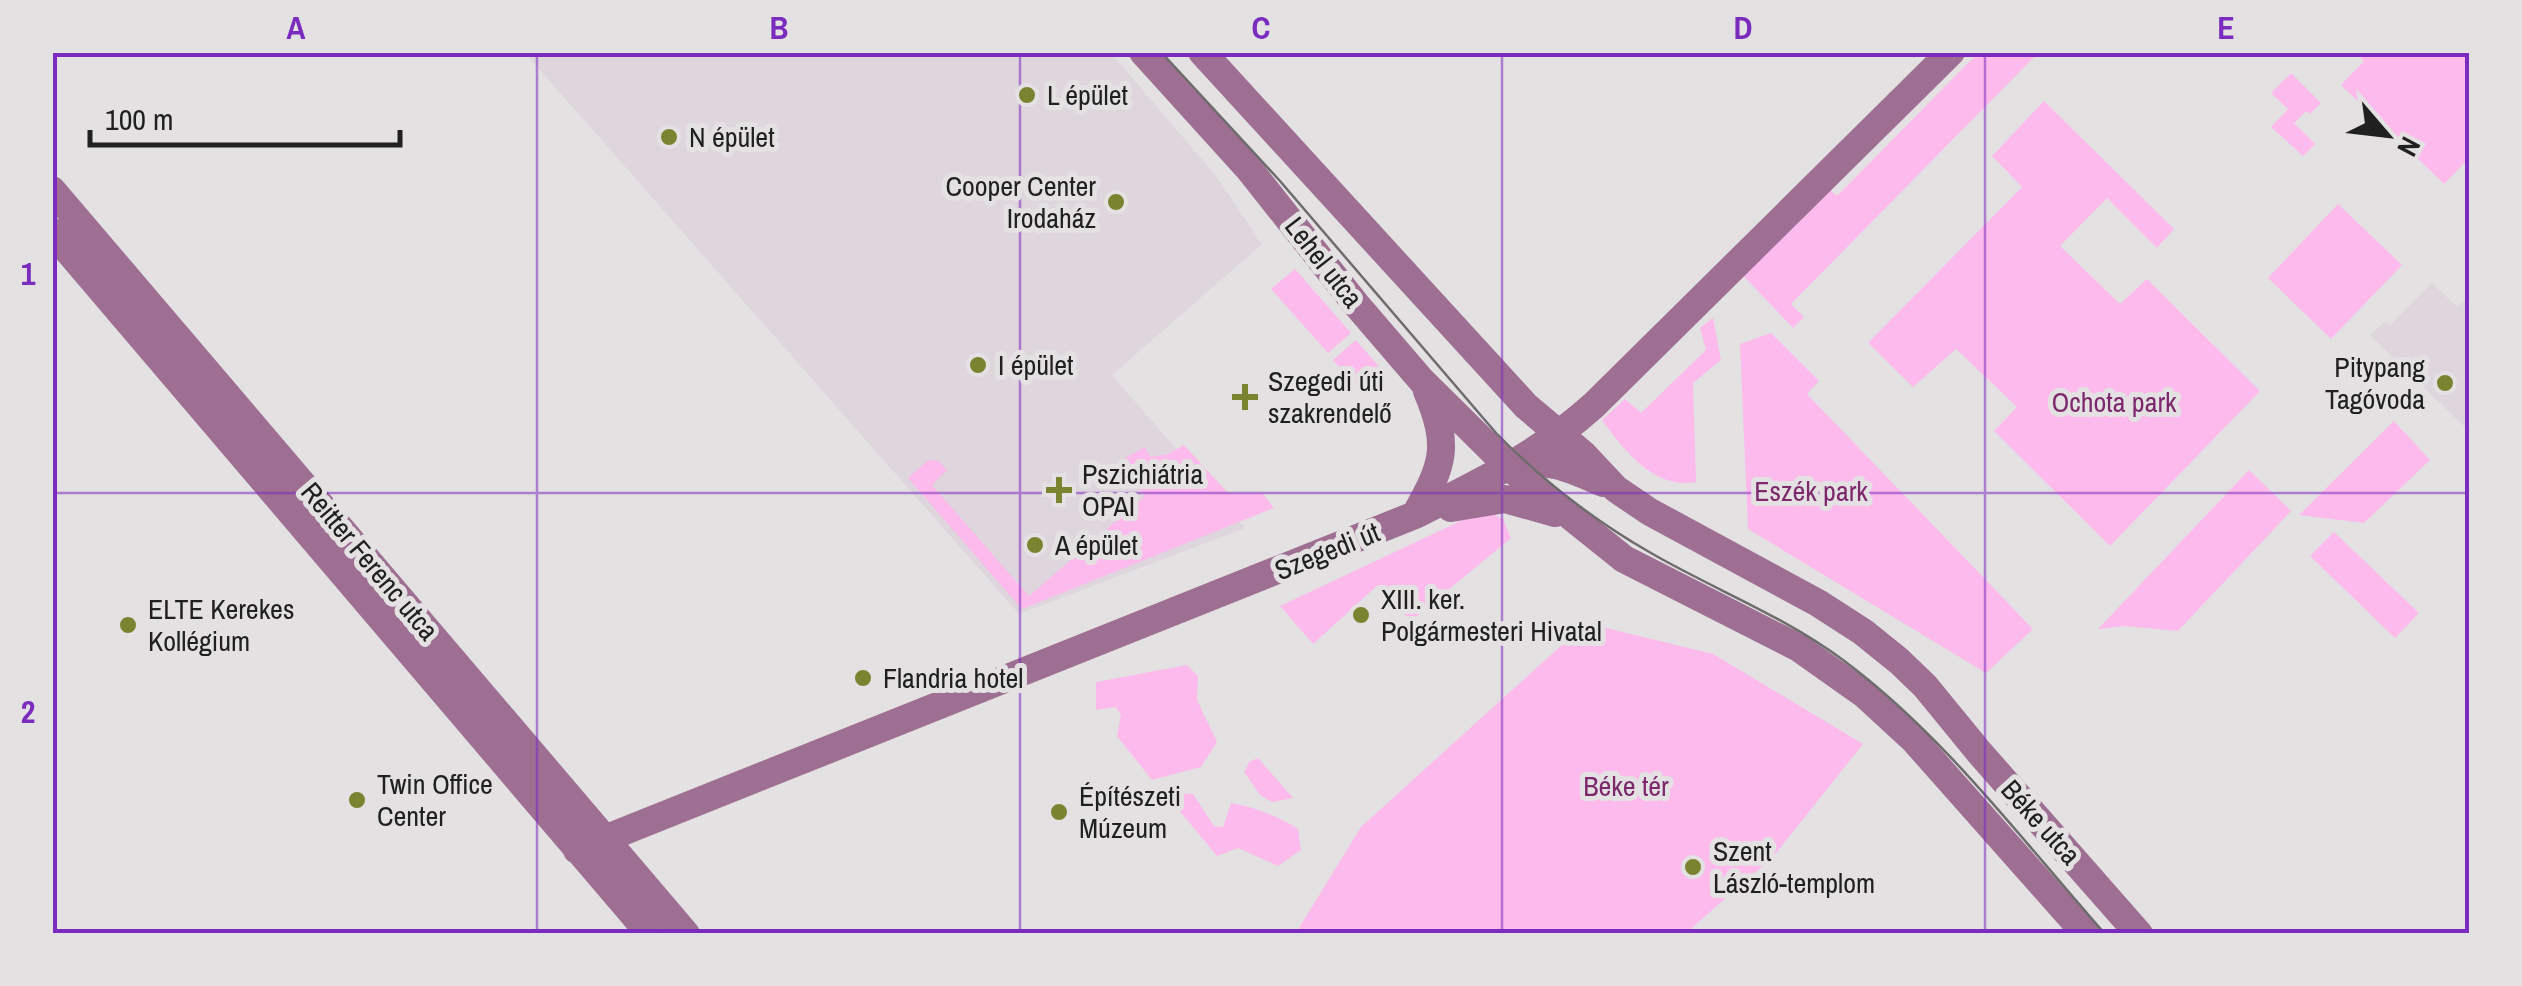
<svg xmlns="http://www.w3.org/2000/svg" width="2522" height="986" viewBox="0 0 2522 986" font-family="'Archivo Narrow',sans-serif">
	<style>
		.built { fill: #dfd5dc }
		.green { fill: #fdbaec }
		.lines { fill: none; stroke-linecap: round; stroke-linejoin: round }
		.secondary { stroke: #9e6f92; stroke-width: 28 }
		.tram { stroke: #6e6c6d; stroke-width: 2.5 }
		.grid { fill: none; stroke: #7b2cbf; stroke-width: 2.5; stroke-opacity: 0.55 }
		.poi-dot { fill: #7a832f; stroke: #e4e1e3; stroke-width: 4 }
		.labels { text-anchor: middle; dominant-baseline: central; stroke-width: 10; stroke-linejoin: round; paint-order: stroke }
		.poi-label { font-size: 28px; fill: #212021; stroke: #e4e1e3; text-anchor: start }
		.street-label { font-size: 28px; fill: #212021; stroke: #e4e1e3 }
		.park-label { font-size: 28px; fill: #7d286d; stroke: #e4e1e3 }
		.neatline { fill: none; stroke: #7b2cbf; stroke-width: 4 }
		.grid-label { font-size: 32px; text-anchor: middle; font-weight: bold; fill: #7b2cbf }
	</style>
	<rect width="100%" height="100%" fill="#e4e1e3"/>
	<path class="built" d="M525 53H1111L1216 176 1262 244 1112 375 1245 528 1019 614Z
		M2432 283 2457 307 2469 295V431L2370 335 2385 322 2390 325Z"/>
	<path class="green" d="M1978 53H2038L1791 304 1804 317 1793 328 1736 268 1821 182 1837 196Z
		M2356 53H2469V158L2444 184 2341 85 2364 61Z
		M2291 73 2321 103 2310 114 2306 111 2294 123 2315 144 2303 156 2271 127 2288 109 2271 93Z
		M2044 101 2174 229 2157 248 2107 198 2060 246 2120 304 2147 279 2260 391 2110 546 1994 431 2017 407 1956 349 1913 387 1868 343 2022 187 1992 156Z
		M2338 204 2402 265 2331 339 2268 278Z
		M1295 269 1351 333 1328 353 1271 289Z
		M1713 318 1721 360 1693 383 1696 482C1654 490 1624 450 1602 420L1625 399 1641 413 1706 350 1700 328Z
		M1771 333 1819 381 1807 394 2033 629 1986 673 1748 529 1740 344Z
		M1356 340 1382 370 1359 391 1333 360Z
		M2394 421 2430 460 2364 523 2299 515Z
		M1184 445 1228 493H1262L1274 508 1022 609 908 478 928 460 939 461 947 470 932 485 1029 596 1145 496 1125 474V458L1145 447 1150 457 1168 454Z
		M2249 470 2291 511 2178 631 2125 626 2098 629Z
		M1484 510 1503 519 1511 538 1411 621 1378 585 1313 644 1280 606Z
		M2334 532 2419 613 2395 638 2310 556Z
		M1586 623 1713 654 1863 744 1773 857 1686 933H1304L1299 928 1361 827Z
		M1187 665 1198 676 1197 700 1217 742 1201 767 1152 780 1117 736 1121 715 1116 707 1096 710V682Z
		M1258 758 1293 798 1272 802 1260 795 1244 772 1249 762Z
		M1172 793 1193 794 1214 826 1223 827 1231 803C1254 807 1278 816 1298 829L1301 850 1278 866 1238 848 1217 856 1173 803Z"/>
	<g class="lines">
		<path class="secondary" d="M1143 52 1249 169 1355 303 1422 381 1509 467 1624 559 1799 648 1864 694 1914 740 2086 934
			M1202 52 1526 406 1584 455 1616 489 1650 512 1818 603 1863 632 1899 661 1925 686 1979 752 2139 934
			M52 190 686 934
			M52 232 650 934
			M1515 466C1548 457 1573 470 1603 483
			M1451 508 1505 499 1555 513
			M1415 515C1444 464 1450 446 1427 391
			M577 850 1415 515C1479 483 1541 453 1594 405L1951 52"/>
		<path class="tram" d="M1161 52 1280 181 1496 433C1542 480 1593 520 1651 553 1715 590 1784 616 1843 660 1944 735 2022 840 2105 934"/>
	</g>
	<path class="grid" d="M537 52V934M1020 52V934M1502 52V934M1985 52V934M52 493H2470"/>
	<g class="poi-dot">
		<circle cx="1027" cy="95" r="10"/>
		<circle cx="669" cy="137" r="10"/>
		<circle cx="1116" cy="202" r="10"/>
		<circle cx="978" cy="365" r="10"/>
		<circle cx="2445" cy="383" r="10"/>
		<path d="M1240 382h10v10h10v10h-10v10h-10v-10h-10v-10h10z"/>
		<path d="M1054 475h10v10h10v10h-10v10h-10v-10h-10v-10h10z"/>
		<circle cx="1035" cy="545" r="10"/>
		<circle cx="1361" cy="615" r="10"/>
		<circle cx="128" cy="625" r="10"/>
		<circle cx="863" cy="678" r="10"/>
		<circle cx="357" cy="800" r="10"/>
		<circle cx="1059" cy="812" r="10"/>
		<circle cx="1693" cy="867" r="10"/>
	</g>
	<g class="labels">
		<g class="poi-label">
			<text x="1047" y="95">L épület</text>
			<text x="689" y="137">N épület</text>
			<text x="1096" y="186" text-anchor="end">Cooper Center<tspan x="1096" dy="32">Irodaház</tspan></text>
			<text x="998" y="365">I épület</text>
			<text x="2425" y="367" text-anchor="end">Pitypang<tspan x="2425" dy="32">Tagóvoda</tspan></text>
			<text x="1268" y="381">Szegedi úti<tspan x="1268" dy="32">szakrendelő</tspan></text>
			<text x="1082" y="474">Pszichiátria<tspan x="1082" dy="32">OPAI</tspan></text>
			<text x="1055" y="545">A épület</text>
			<text x="1381" y="599">XIII. ker.<tspan x="1381" dy="32">Polgármesteri Hivatal</tspan></text>
			<text x="148" y="609">ELTE Kerekes<tspan x="148" dy="32">Kollégium</tspan></text>
			<text x="883" y="678">Flandria hotel</text>
			<text x="377" y="784">Twin Office<tspan x="377" dy="32">Center</tspan></text>
			<text x="1079" y="796">Építészeti<tspan x="1079" dy="32">Múzeum</tspan></text>
			<text x="1713" y="851">Szent<tspan x="1713" dy="32">László-templom</tspan></text>
		</g>
		<g class="street-label">
			<text transform="translate(1324 262) rotate(52)">Lehel utca</text>
			<text transform="translate(1327 551) rotate(-22)">Szegedi út</text>
			<text transform="translate(370 561) rotate(50)">Reitter Ferenc utca</text>
			<text transform="translate(2041 822) rotate(48)">Béke utca</text>
		</g>
		<g class="park-label">
			<text x="2114" y="402">Ochota park</text>
			<text x="1811" y="491">Eszék park</text>
			<text x="1626" y="786">Béke tér</text>
		</g>
	</g>
	<rect width="2522" height="986" fill="none" stroke="#e4e1e3" stroke-width="110"/>
	<g transform="translate(2387 135) rotate(118)" stroke="#e4e1e3" stroke-width="8" paint-order="stroke">
	<path d="M0-8L18 38L0 25L-18 38Z" fill="#212021"/>
	<text y="-15" font-size="28" font-weight="bold" text-anchor="middle" fill="#212021">N</text>
	</g>
	<path d="M90 130v15h310v-15" fill="none" stroke="#212021" stroke-width="5"/>
	<text x="105" y="130" font-size="30" fill="#212021" stroke="#e4e1e3" stroke-width="8" paint-order="stroke">100 m</text>
	<rect x="55" y="55" width="2412" height="876" class="neatline"/>
	<g class="grid-label">
		<text x="296" y="39">A</text>
		<text x="779" y="39">B</text>
		<text x="1261" y="39">C</text>
		<text x="1743" y="39">D</text>
		<text x="2226" y="39">E</text>
		<text x="28" y="285">1</text>
		<text x="28" y="723">2</text>
	</g>
</svg>
